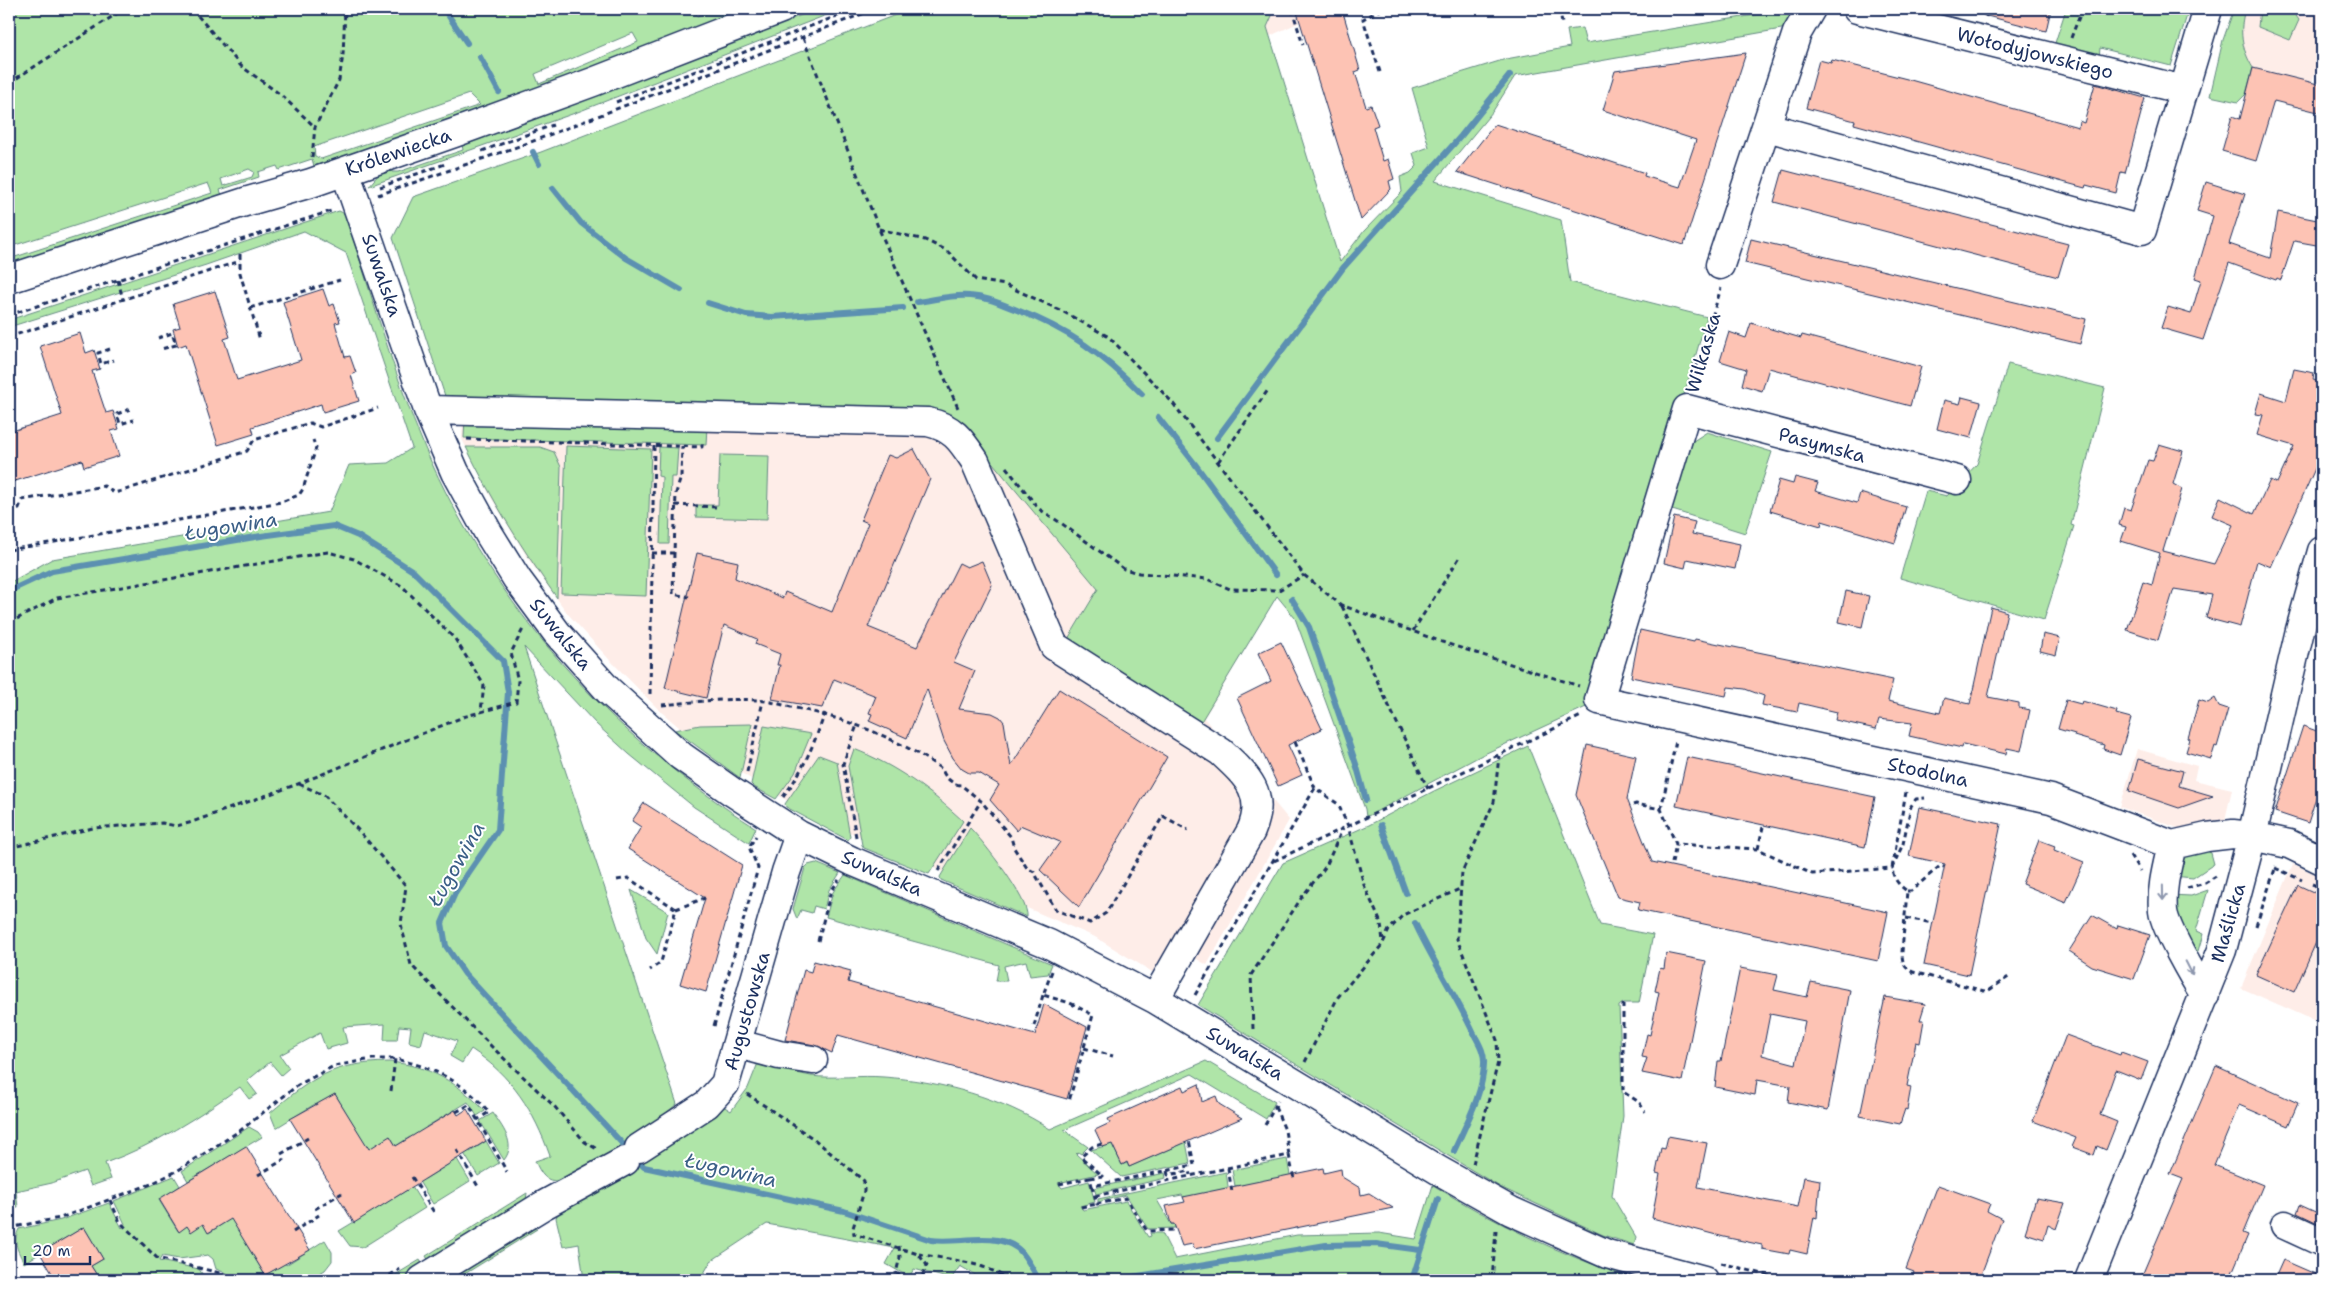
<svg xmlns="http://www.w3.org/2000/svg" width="2331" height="1289" viewBox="0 0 2331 1289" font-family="'Shantell Sans',sans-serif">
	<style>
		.built { fill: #feede8 }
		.green { fill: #afe5a8; stroke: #658a83; fill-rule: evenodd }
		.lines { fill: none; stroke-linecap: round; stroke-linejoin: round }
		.stream { stroke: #5c90b1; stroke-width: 6 }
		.building { fill: #fdc3b4; stroke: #1b2f5e; fill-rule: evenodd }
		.minor-casing { stroke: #1b2f5e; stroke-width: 31 }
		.path { stroke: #1b2f5e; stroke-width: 3; stroke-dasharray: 5 4; stroke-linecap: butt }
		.minor { stroke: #fff; stroke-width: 28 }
		.oneway { stroke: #8d97ae }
		.labels { text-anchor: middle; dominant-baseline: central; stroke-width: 4; stroke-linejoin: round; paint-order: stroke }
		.street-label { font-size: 19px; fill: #1b2f5e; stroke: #fff }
		.water-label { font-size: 20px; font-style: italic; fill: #3b5f87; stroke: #fff }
	</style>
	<rect width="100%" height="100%" fill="#fff"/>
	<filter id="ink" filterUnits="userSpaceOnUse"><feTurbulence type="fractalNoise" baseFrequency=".02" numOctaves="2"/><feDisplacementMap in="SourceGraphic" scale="10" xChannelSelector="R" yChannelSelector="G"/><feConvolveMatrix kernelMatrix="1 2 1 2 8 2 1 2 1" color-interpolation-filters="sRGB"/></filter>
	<g filter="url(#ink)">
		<path class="built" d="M1275 9H1296L1300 22 1270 36 1267 27Z
			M2239 9H2322V44L2312 83 2246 94 2215 89Z
			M463 410 952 414 958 420 1277 596 1204 718 1289 820 1207 965 1195 958 1177 987 1095 937 812 816 712 755 659 710 607 657 568 614 529 560 492 499 462 439Z
			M2137 749 2197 766 2194 780 2232 789 2225 820 2206 825 2178 828 2120 807Z
			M2293 864 2322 877V1024L2241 988Z"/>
		<path class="green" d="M9 9H694L697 16 717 9H747L537 91 314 166 312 159 279 170 277 166 258 172 259 177 220 190 222 195 9 265V259L212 193 208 183 9 247ZM633 33 638 42 539 84 535 74ZM469 94 480 105 321 159 315 156 314 147ZM249 169 254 172 252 177 223 186 221 179Z
			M817 9H842L575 113 369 186 379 174 391 169 392 172H398L463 150 462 145 573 104Z
			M911 9H1275L1267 27 1340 262 1364 231 1402 192 1400 177 1410 173 1417 166 1413 153 1429 147 1412 88 1506 59 1570 47 1567 30 1582 28 1586 43 1791 9 1787 28 1515 76 1493 111 1435 181 1561 220 1570 282 1707 317 1594 699 1586 707 1482 755 1366 817 1365 809 1295 618 1277 596 1197 728 1065 644 1098 589 952 414 446 399 393 238 413 197 541 152Z
			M2066 9H2189L2171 66 2100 48 2099 58 2054 46Z
			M2234 9H2245C2239 31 2241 48 2253 68L2246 94 2238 102 2210 96 2223 40Z
			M2260 9H2291L2299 20 2290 40 2258 27Z
			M339 211 345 214C371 292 393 373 425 448 494 607 611 737 756 828L749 843 694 807 629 754 596 724 524 647 677 1104C661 1116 650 1129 634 1141L630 1136 614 1155 560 1181C545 1182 541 1174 535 1161L550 1156C534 1111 512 1076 471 1049L462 1063 450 1056 457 1041 425 1030 421 1045 409 1042 411 1027 399 1026 397 1040H384L385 1024 343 1027 347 1043 326 1049 320 1033 280 1055 289 1068 281 1075 270 1062 247 1081 257 1094 249 1099 240 1087C198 1117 155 1145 105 1163L111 1179 91 1186 85 1171 52 1183 16 1191 18 1207 9 1208V583L52 559 329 512 349 465 388 463 412 448 346 253 304 231 206 265 9 327V320Z
			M2008 364 2105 388 2071 525 2074 526 2044 620 1900 578 1926 491 1947 496 1977 464Z
			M465 418 707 426 706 445 464 438Z
			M1707 432 1772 452 1745 533 1666 508 1687 445Z
			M566 446 651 449 646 596 561 593Z
			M466 447H540L554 452 561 467 557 598C522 549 492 500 466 447Z
			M659 447 678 448 676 477H671L669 544H660L662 477 658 476Z
			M720 455 769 456 767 519 696 517V505H718Z
			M752 724 740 778 675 730 700 725Z
			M764 726 811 734 795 773 776 799 754 787 751 784Z
			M1528 746 1600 925 1653 935 1639 1003H1623L1619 1006 1623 1116 1612 1196 1636 1237 1634 1245 1603 1235 1500 1187 1198 1005 1283 863 1369 825 1434 791Z
			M854 749C895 765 931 791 963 821L929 874 864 848 862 845 848 766Z
			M819 755 837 762 850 837 848 840 786 807 785 804Z
			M970 828C983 841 1030 901 1027 917L941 880 940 877Z
			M2202 848 2211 853 2214 864 2193 878 2173 876 2180 858Z
			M816 863 840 873 829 890 824 909 814 906 812 913 801 910 797 919 793 909 805 868 808 865Z
			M845 875 1052 964 1048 974 1030 976 1026 961 1004 966 1007 981H996L999 965 826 917 833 892Z
			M631 890 668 912 657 954 646 938Z
			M2208 890 2196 931 2203 934 2198 951 2191 954 2170 895 2191 896Z
			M1206 1061 1275 1102 1266 1119 1192 1074 1064 1130 1088 1147 1081 1154 1078 1152 1076 1154 1098 1174 1058 1183 1062 1188 1089 1181 1095 1202 1080 1206 1083 1210 1126 1201 1148 1237 1151 1236 1150 1233H1162L1175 1259 1297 1235 1379 1233 1416 1239 1433 1185C1494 1223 1558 1253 1625 1276L1624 1280H984L960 1266 951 1279 914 1269 909 1277 886 1264 895 1248 767 1224 711 1261 700 1280H584L579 1244 563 1247 556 1218 560 1207 720 1104 731 1111 748 1088 758 1063C776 1067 793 1073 811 1076 834 1079 860 1075 884 1077 940 1081 1003 1098 1050 1129Z
			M389 1062C428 1065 459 1083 485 1111L477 1116 468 1102 426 1127 429 1132 413 1142 410 1137 396 1146 390 1136 367 1171 353 1124 335 1094 316 1105 315 1104 276 1128 270 1113C312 1077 333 1063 389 1062Z
			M493 1113C502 1127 517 1144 504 1160L480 1121Z
			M249 1127 258 1132 262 1137 188 1181 182 1171Z
			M486 1141 499 1163 478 1176 460 1147 465 1144 470 1152Z
			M1186 1142 1190 1163 1121 1177 1091 1150 1112 1144 1122 1165 1127 1163 1129 1167Z
			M457 1159 470 1181 433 1204 415 1175 425 1179Z
			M1287 1159 1291 1180 1235 1186 1232 1170Z
			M1226 1172 1229 1193 1183 1197 1182 1195 1157 1200 1171 1224H1175V1228L1148 1229 1126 1195 1098 1202V1199Z
			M1165 1173 1166 1178 1096 1194 1094 1188Z
			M174 1176 180 1186 159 1200 178 1231 187 1226 203 1224 209 1233 227 1221 219 1207 258 1238 247 1245 265 1275 285 1263 286 1265 325 1240 332 1252V1261L325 1270 308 1280H242L216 1269 213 1259 208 1255 179 1259 162 1256 159 1261 199 1269 206 1280H100L91 1266 103 1259 84 1227 24 1263C18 1251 12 1242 19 1229L61 1220 109 1203 122 1228 125 1224 114 1201Z
			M412 1187 425 1208 363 1247 350 1246 339 1231Z
			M527 1193 526 1200 430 1263 426 1256Z
			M530 1228 537 1229 455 1280H441Z
			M420 1260 424 1267 402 1280H387Z"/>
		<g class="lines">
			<path class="stream" d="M444 9 467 43
				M480 57 499 92
				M533 152 539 164
				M553 188 581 223 626 258 681 290
				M917 302C934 300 953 294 970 296 987 297 1001 304 1017 310 1068 329 1104 355 1142 394
				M708 303 746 315 772 317 903 308
				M1158 417 1195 464 1276 575
				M1217 438 1343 268 1461 136 1510 75
				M9 591 52 571 261 536 334 526 358 536 413 571 503 661 508 692 498 830 456 891 442 923 446 946 465 974 644 1167 844 1211 931 1240C958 1244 993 1231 1017 1248 1026 1254 1033 1271 1039 1280
				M1292 599 1309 627 1357 767 1366 800
				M1381 825 1406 893
				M1415 923C1432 960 1455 994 1473 1032 1478 1042 1485 1052 1484 1064 1483 1094 1466 1124 1454 1151
				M1114 1280 1326 1245 1376 1244 1420 1250
				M1412 1280 1438 1199"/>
		</g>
		<path class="building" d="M1296 9H1342L1360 70 1355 72 1366 107 1371 105 1378 125 1373 127 1383 161 1388 159 1394 179 1389 181 1391 189 1361 220Z
			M1984 9H2051L2046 31 1983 15Z
			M1746 53 1684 245 1457 172 1495 124 1645 173 1644 176 1680 187 1696 140 1603 110 1615 71Z
			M1819 60 1831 63 1832 60 1907 79 2078 127 2079 121 2084 123 2095 84 2145 98 2125 173 2121 172 2116 193 2086 185 2085 188 2063 182 1854 124 1855 121 1806 108Z
			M2253 68 2322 85V113L2274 101 2256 161 2222 151 2232 116 2240 119Z
			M1783 170 2068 244 2058 277 1774 202Z
			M2206 182 2245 194 2229 244 2270 258 2278 212 2322 221V246L2294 241 2281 280 2277 278 2276 280 2229 263 2203 340 2161 328 2168 307 2191 314 2201 280 2195 278 2213 216 2197 211Z
			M1751 239 2086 319 2080 344 1745 263Z
			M323 289 329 306 334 304 340 322 335 323 345 357 350 356 356 373 351 375 359 401 323 412 321 404 252 427 254 434 218 445 186 344 178 347 173 329 180 327 173 304 215 291 230 337 224 339 237 380 301 360 283 302Z
			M1751 323 1801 338 1802 335 1921 367 1910 406 1769 368 1762 391 1742 385 1746 369 1720 361 1729 332 1746 338Z
			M80 333 86 353 94 350 100 369 92 371 106 413 113 411 119 429 111 431 119 456 84 467 82 460 9 483V432L62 415 40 346Z
			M2294 369 2314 373 2313 380 2322 382V453L2271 567 2257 561 2240 627 2206 618 2212 595 2174 589 2158 640 2127 630 2143 582 2152 585 2160 553 2121 541 2126 527 2119 525 2124 508 2131 510 2148 460 2153 461 2159 444 2183 451 2173 484 2182 489 2163 551 2214 564 2233 525 2212 516 2220 497 2254 514 2270 480 2277 483 2294 446 2257 435 2263 415 2255 414 2261 393 2286 401Z
			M1962 397 1981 402 1971 438 1937 429 1944 400 1960 404Z
			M914 449 930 479 868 627 917 647 959 563 967 567 982 561 992 585 954 662 975 671 959 709 992 713 1000 717 1004 722 1011 766 1059 689 1167 757 1079 907 1040 870 1060 842 1020 825 1017 831 990 800 999 785 979 773H969L962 769 953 758 944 741 927 689 907 738 869 721 872 714 869 713 876 696 834 679 822 708 772 699 780 665H777L780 654 755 644 757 639 724 625 706 698 665 688 697 553 738 562 735 578 783 598 785 592 832 612 868 523 861 520 888 455 896 458Z
			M1795 477 1818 483 1815 491 1857 503 1860 493 1906 507 1895 543 1822 521 1821 526 1770 511 1779 480 1793 484Z
			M1674 517 1695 522 1692 534 1740 544 1735 569 1687 559 1685 568 1664 563Z
			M1846 591 1869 596 1862 627 1839 622Z
			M1991 607 2007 612 1988 697 2019 703V708L2030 710 2021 751 2007 748 2006 754 1963 744 1962 748 1909 736 1912 723 1879 719 1876 729 1835 720 1837 712 1799 703 1797 712 1762 705 1764 696 1745 689 1728 687 1726 696 1631 677 1640 630 1694 642 1695 639 1893 680 1888 701 1940 713 1944 698 1970 704Z
			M2043 634 2060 638 2056 655 2040 651Z
			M1281 642 1322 729 1288 745 1302 775 1278 786 1237 698 1271 681 1258 653Z
			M2215 698 2219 706 2228 709 2217 747 2215 746 2211 759 2186 752 2190 739 2188 738 2199 700 2208 703Z
			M2066 700 2081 704 2082 701 2117 711 2116 714 2131 718 2120 755 2103 749 2104 745 2074 736 2075 734 2058 729Z
			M2303 726 2322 733V779L2308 823 2275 812Z
			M1587 745 1636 756 1627 799 1652 862 1888 912 1878 961 1638 910 1640 902 1618 897 1576 795Z
			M1687 757 1875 797 1865 847 1676 806Z
			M2138 759 2183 771 2179 786 2213 796 2179 808 2129 791Z
			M644 803 742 865 706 992 680 984 705 898 628 849 641 827 632 821Z
			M1919 807 2001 824 1969 975 1924 965 1945 864 1909 856Z
			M2039 840 2055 846 2054 850 2084 862 2066 902 2022 884Z
			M2298 885 2322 896V929L2294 992 2256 975Z
			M2092 915 2117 929 2118 925 2150 935 2134 979 2092 966 2069 951Z
			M1666 953 1706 961 1682 1081 1642 1073 1647 1058 1642 1057 1647 1034 1650 1035 1659 992 1655 991 1660 968 1664 969Z
			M814 961 851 971 848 982 1035 1035 1044 1004 1087 1027 1067 1099 838 1035 832 1053 815 1045 785 1040 804 970 811 972Z
			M1740 968 1778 975 1774 990 1807 997 1811 982 1850 990 1828 1110 1788 1102 1790 1086 1757 1080 1755 1095 1715 1087 1718 1061H1721ZM1770 1014 1805 1021 1796 1064 1762 1055Z
			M1885 997 1925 1004 1920 1020H1924L1920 1043 1916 1042 1907 1086 1911 1087 1907 1110 1905 1109 1900 1124 1860 1116Z
			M2066 1035 2120 1055 2121 1052 2148 1062 2141 1080 2116 1070 2100 1115 2117 1122 2106 1150 2097 1146 2094 1155 2072 1147 2076 1138 2033 1121Z
			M2216 1066 2298 1103 2288 1126 2239 1105 2214 1165 2263 1185 2243 1233 2248 1235 2229 1280H2140L2183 1179 2170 1174Z
			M1199 1084 1202 1102 1216 1096 1219 1104 1242 1118 1129 1167 1127 1162 1122 1165 1112 1144 1103 1147 1095 1130 1110 1123 1108 1119 1182 1086 1184 1091Z
			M335 1094 369 1149 390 1136 396 1146 455 1110 458 1115 467 1109 486 1141 354 1223 290 1119Z
			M1668 1136 1707 1143 1698 1187 1798 1207 1804 1177 1820 1180 1817 1218 1814 1217 1807 1254 1790 1250 1789 1254 1762 1249V1245L1724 1237 1652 1218 1660 1174 1656 1173 1661 1148 1665 1149Z
			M246 1146 310 1250 265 1275 231 1219 208 1233 203 1224 191 1232 187 1226 179 1232 159 1199Z
			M1323 1168 1324 1173 1341 1169 1342 1177 1360 1188 1361 1195 1369 1193 1393 1208 1194 1249 1193 1244 1182 1246 1174 1224H1171L1166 1206 1185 1202 1183 1197Z
			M1938 1185 1990 1204 1987 1211 2002 1219 1979 1280H1911L1914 1272 1906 1269Z
			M2036 1198 2065 1203 2056 1229 2048 1225 2044 1239 2025 1233Z
			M2300 1205 2322 1215V1225L2297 1213Z
			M84 1227 103 1259 91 1266 100 1280H56L40 1253Z
			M2283 1260 2322 1277V1280H2274Z"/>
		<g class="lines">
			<defs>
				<path id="minor" d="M1857 9 2184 90
					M1767 127 2142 230 2208 9
					M345 171 428 410 455 472 489 534 517 579 557 633 608 690 681 756 731 791 799 835 852 861 1049 944 1155 999 1438 1170 1511 1211 1607 1254 1704 1280
					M1720 265 1797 33 1811 9
					M9 279 245 202 311 183 454 133 593 82 781 9
					M428 410 928 422C954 428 961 440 975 461L1054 646 1221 752C1247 776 1267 794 1251 831L1155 999
					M1957 480 1687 409 1599 700 2051 799 2172 845 2207 837 2233 834 2252 836 2289 844 2322 860
					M2172 845C2167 867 2161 888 2163 911 2165 928 2194 978 2205 995
					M738 1044 779 1055 813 1060
					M639 1148 707 1104 725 1084 786 872 799 835
					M2285 1225 2322 1242
					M422 1280 542 1206 625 1161
					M2089 1280 2222 950 2252 836 2300 630 2322 551"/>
			</defs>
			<use href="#minor" class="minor-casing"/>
			<path class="path" d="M192 9 241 66 281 95 315 127
				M1292 9 1303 45
				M1559 9 1562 23
				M1986 17 1988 9
				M803 38 879 229 958 408
				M2071 38 2082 9
				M1380 72 1363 19 1382 9
				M9 83 124 9
				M616 102 855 9
				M482 151 553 125
				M312 157 315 127 339 80 343 55 345 9
				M380 187 445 164
				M378 195 528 143 875 9
				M879 229 925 240 946 250 976 280 1005 285 1062 311 1109 337 1172 402 1304 575 1341 605 1442 642 1579 686
				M240 254V273L260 340
				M118 280 123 300
				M250 308 340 280
				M9 315 334 210
				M9 337 240 261
				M158 338 172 333 176 345 161 349
				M110 349 98 353 101 364 114 360
				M1691 385 1721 288
				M130 409 117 414 120 424 134 420
				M467 439 702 447V441
				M1218 462 1268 390
				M1006 467 1039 509 1061 523 1124 569 1139 573 1207 579 1230 589 1279 590 1304 575
				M675 505 718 507
				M9 510 19 508 22 500 104 486 114 493 122 491 247 451 254 440 310 423 321 427 378 408
				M2317 529 2322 510
				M9 550 281 502 299 495 303 489 316 448 313 440
				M652 553H674L676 493 681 477 682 446
				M674 553 673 594 689 597
				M1342 606 1428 789
				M9 623 57 598 328 552 354 559 402 586 455 639 484 685 481 711
				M1413 631 1461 555
				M650 694 654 445
				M662 705C693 702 726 698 757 700 768 701 780 704 791 707 845 718 896 737 942 769 944 777 953 785 961 785L981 801 1011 837 1014 848 1027 868 1034 872 1056 910 1090 923 1106 913 1163 816 1188 830
				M1295 742 1315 788 1338 804 1348 826 1364 885 1381 923 1383 942
				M747 772 763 701
				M299 784 324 795 359 831 406 886 401 924 411 965 492 1047 554 1106 585 1142 597 1149
				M1906 792 1892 868C1893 879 1899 885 1907 891L1902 952C1902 962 1904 968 1913 972L1984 991 1989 990 2010 976
				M783 797C803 771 814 744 825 713
				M1633 805 1636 804 1661 809 1676 844 1758 849 1812 874 1892 868 1903 844 1911 806 1916 799 1925 798
				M1661 809 1676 741
				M856 837 843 764 857 725
				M9 848 93 828 162 823 176 826 189 823 298 784 463 717 516 702 518 681 511 653 523 629
				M1758 849 1763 827
				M2130 855 2140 871
				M1274 861 1581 716
				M1672 863 1676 844
				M2275 868 2302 880
				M938 871 981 801
				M617 880 628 878 676 909 661 962 650 970
				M2312 884 2322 888
				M2187 888 2205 883 2216 876
				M1907 891H1911L1940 866 1944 867
				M676 909 705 898
				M1906 918 1932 923
				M2256 926 2276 866
				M818 941 831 891 839 880
				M1052 971 1043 995 1070 1003 1093 1015 1069 1101
				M1195 995 1315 788
				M1623 1004V1092L1639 1102 1645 1112
				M714 1026 758 868 749 847 756 836
				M1034 1026 1043 995
				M1253 1029 1251 975 1302 897 1326 866 1342 830
				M1084 1048 1113 1056
				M1305 1062 1338 997 1382 945 1389 930 1403 915 1462 888
				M391 1091 395 1059C433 1067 464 1082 489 1112L477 1120
				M747 1094 814 1139 864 1181V1191L853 1228 854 1234 918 1254 927 1265 922 1276 917 1280
				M1275 1107 1285 1130 1289 1155
				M456 1112 469 1105 507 1172
				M1265 1125 1278 1101
				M1102 1144 1092 1147 1081 1157 1103 1176 1090 1178 1092 1186 1194 1165 1189 1140
				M457 1150 479 1188
				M281 1154 308 1138
				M1473 1164 1498 1062 1497 1040 1457 939 1462 872 1494 802 1499 756
				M1228 1168 1232 1192
				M1167 1171 1168 1175 1189 1171 1190 1175
				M258 1175 285 1159
				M412 1177 435 1214
				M1059 1184 1090 1178
				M1092 1186 1097 1204 1126 1198 1147 1231 1176 1230
				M1095 1196 1289 1155 1294 1179
				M110 1200 120 1222 157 1258 220 1273 236 1280
				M1081 1207 1097 1204
				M315 1209 342 1193
				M9 1228 60 1218 151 1184 177 1171 241 1130 298 1085 334 1066 372 1059H395
				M293 1232 319 1215
				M899 1246 900 1257 896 1273 909 1280
				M919 1254C949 1260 983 1261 1008 1280
				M1721 1263 1786 1280
				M382 1280 400 1269
				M1492 1280 1496 1231"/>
			<use href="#minor" class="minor"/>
		</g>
		<defs><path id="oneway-shaft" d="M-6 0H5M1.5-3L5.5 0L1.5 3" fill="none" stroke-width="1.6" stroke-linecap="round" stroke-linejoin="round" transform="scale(1.25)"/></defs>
		<g class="oneway">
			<use href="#oneway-shaft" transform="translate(2163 893) rotate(89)"/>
			<use href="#oneway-shaft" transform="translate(2189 968) rotate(63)"/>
		</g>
	</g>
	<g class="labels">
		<g class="street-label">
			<text transform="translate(2035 53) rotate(14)">Wołodyjowskiego</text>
			<text transform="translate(398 152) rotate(-19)">Królewiecka</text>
			<text transform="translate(382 275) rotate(71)">Suwalska</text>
			<text transform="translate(1703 353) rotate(-74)">Wilkaska</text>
			<text transform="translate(1822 445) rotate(15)">Pasymska</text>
			<text transform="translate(561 634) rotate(51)">Suwalska</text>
			<text transform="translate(1928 772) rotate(12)">Stodolna</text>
			<text transform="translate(882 873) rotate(24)">Suwalska</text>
			<text transform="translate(2228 923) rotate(-74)">Maślicka</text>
			<text transform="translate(747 1011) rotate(-74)">Augustowska</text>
			<text transform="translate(1245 1053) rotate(31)">Suwalska</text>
		</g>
		<g class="water-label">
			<text transform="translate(231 526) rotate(-9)">Ługowina</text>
			<text transform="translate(456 864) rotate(-60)">Ługowina</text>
			<text transform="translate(731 1170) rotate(13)">Ługowina</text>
		</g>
	</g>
	<rect width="2331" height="1289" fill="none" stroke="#fff" stroke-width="30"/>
	<rect x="15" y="15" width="2301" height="1259" fill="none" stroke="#1b2f5e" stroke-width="2" filter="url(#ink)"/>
	<path d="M25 1256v8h65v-8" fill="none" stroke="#1b2f5e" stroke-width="2.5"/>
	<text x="32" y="1256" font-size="15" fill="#1b2f5e" stroke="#ffffff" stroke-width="4" paint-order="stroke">20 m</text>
</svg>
